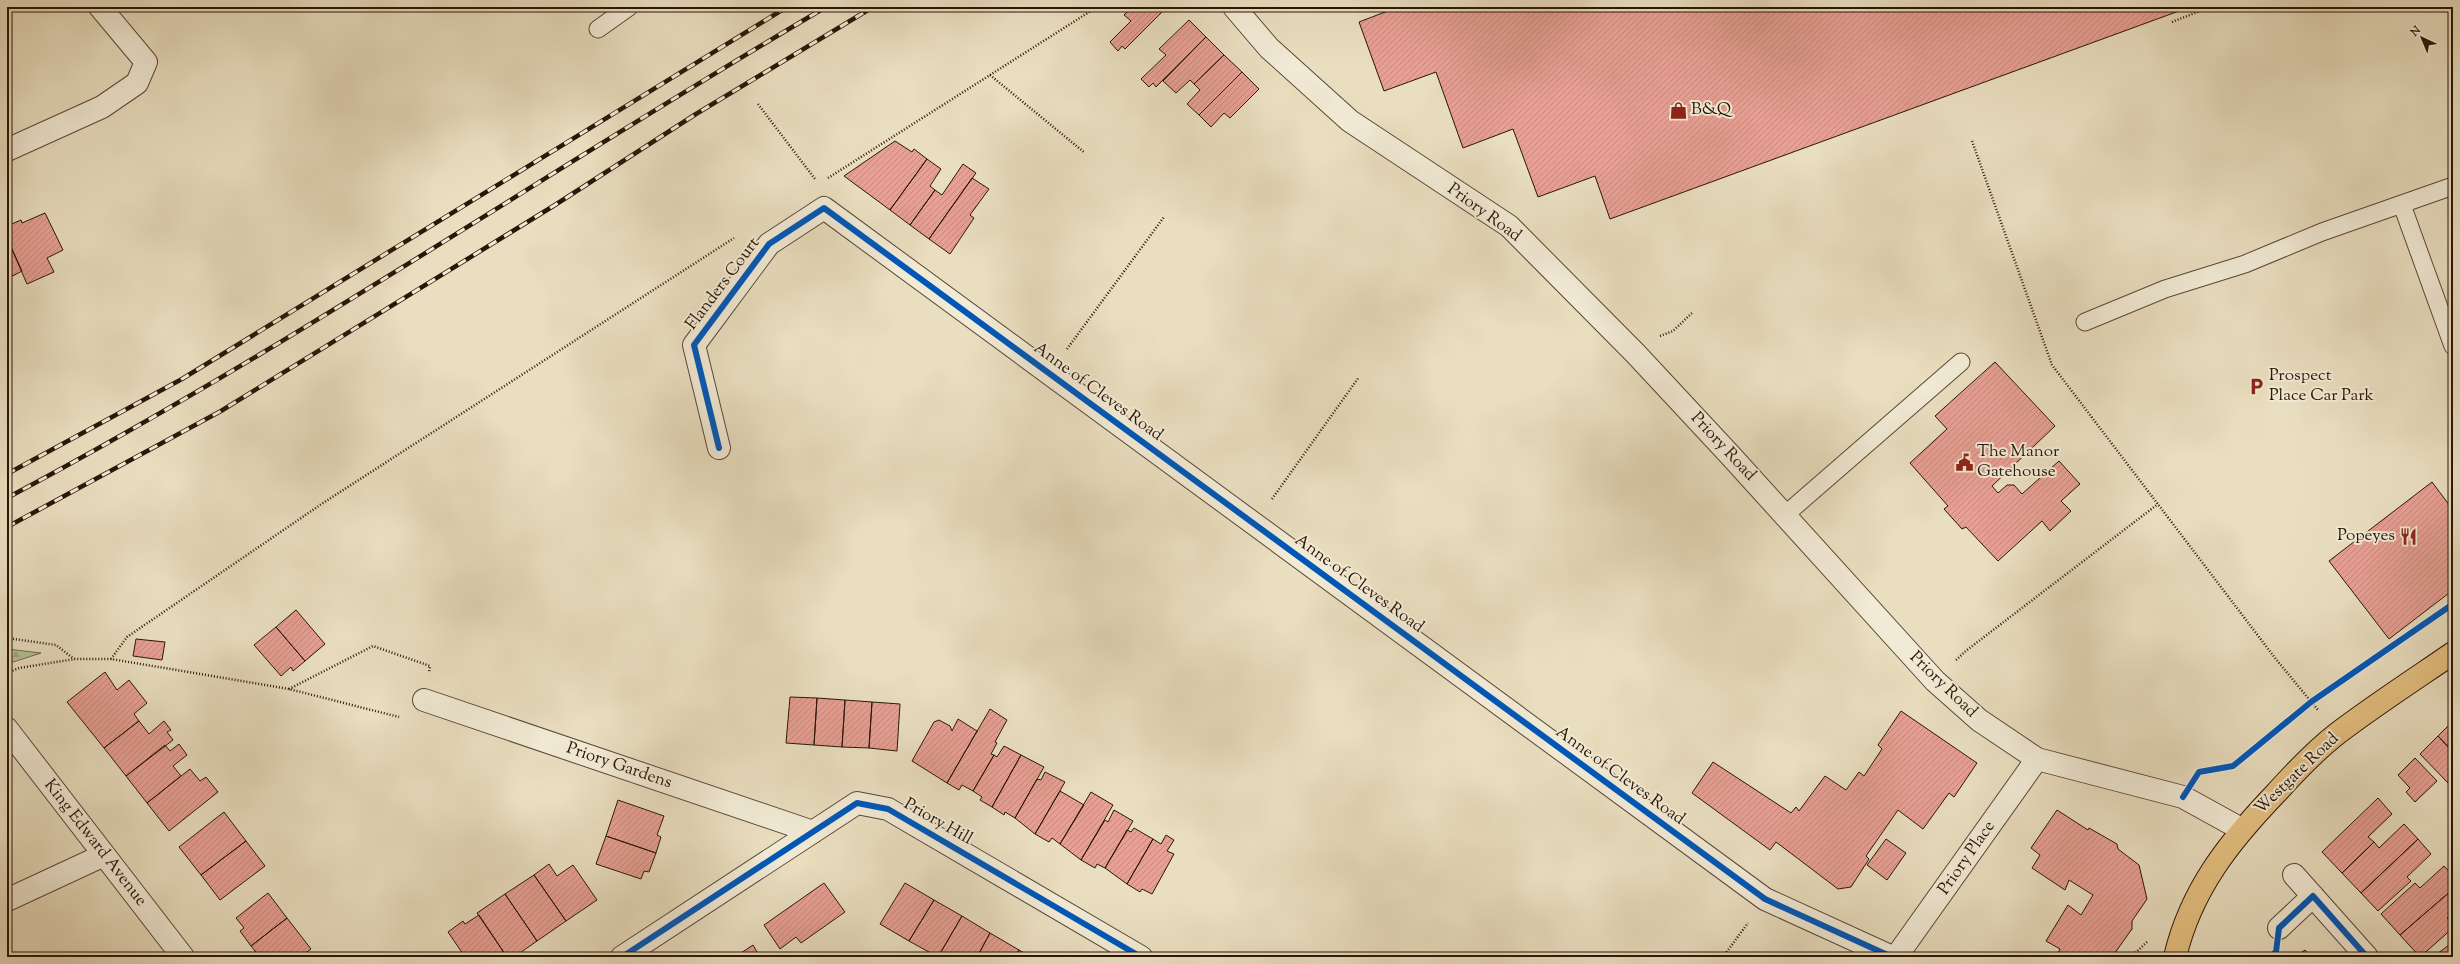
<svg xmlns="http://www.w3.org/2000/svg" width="2460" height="964" viewBox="0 0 2460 964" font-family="'Sorts Mill Goudy',serif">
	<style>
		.forest { fill: url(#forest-firs); stroke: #706c4e }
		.building { fill: url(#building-hatch); stroke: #2b1507 }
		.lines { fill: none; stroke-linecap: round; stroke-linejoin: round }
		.service-casing { stroke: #5a4735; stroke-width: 19 }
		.minor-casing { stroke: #5a4735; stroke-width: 24 }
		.primary-casing { stroke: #2b1507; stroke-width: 24 }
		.path { stroke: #2b1507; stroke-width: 2.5; stroke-dasharray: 1 2; stroke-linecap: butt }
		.service { stroke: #f1ead5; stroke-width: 17 }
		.minor { stroke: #f1ead5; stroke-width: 22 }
		.primary { stroke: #e4bf80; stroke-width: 22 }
		.rail-casing { stroke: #2b1507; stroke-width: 4.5 }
		.rail { stroke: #f1ead5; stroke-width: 3; stroke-dasharray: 9; stroke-linecap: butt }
		.cycleway-casing { stroke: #f1ead5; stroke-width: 8 }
		.cycleway { stroke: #0057b8; stroke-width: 6 }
		.labels { text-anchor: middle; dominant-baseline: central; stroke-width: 4; stroke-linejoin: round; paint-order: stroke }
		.poi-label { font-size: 17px; fill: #2b1507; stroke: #f1ead5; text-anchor: start }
		.street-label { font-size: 17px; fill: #2b1507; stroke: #f1ead5 }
	</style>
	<defs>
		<pattern id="forest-firs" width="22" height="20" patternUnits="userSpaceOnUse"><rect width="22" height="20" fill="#b4c294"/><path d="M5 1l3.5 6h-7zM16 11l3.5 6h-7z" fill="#9ba67e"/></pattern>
		<pattern id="building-hatch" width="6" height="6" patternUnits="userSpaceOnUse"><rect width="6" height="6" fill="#e6a094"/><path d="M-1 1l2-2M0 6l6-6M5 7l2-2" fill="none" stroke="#c5897e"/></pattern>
	</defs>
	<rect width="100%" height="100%" fill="#e9debf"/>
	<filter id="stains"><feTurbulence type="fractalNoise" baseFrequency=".005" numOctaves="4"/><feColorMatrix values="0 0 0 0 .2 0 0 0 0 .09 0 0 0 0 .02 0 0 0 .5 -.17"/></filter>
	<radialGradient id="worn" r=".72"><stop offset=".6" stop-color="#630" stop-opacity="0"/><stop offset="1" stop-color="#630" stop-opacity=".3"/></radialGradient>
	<path class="forest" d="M7 649 41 653 7 664Z"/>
	<path class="building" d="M1132 7H1167L1125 49 1122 46 1118 51 1110 42 1131 21 1124 15Z
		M1398 7H2190L1610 219 1595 176 1538 197 1513 129 1463 148 1436 72 1384 91 1359 22Z
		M1189 20 1206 37 1156 87 1153 83 1149 87 1141 79 1166 55 1159 49Z
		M1206 37 1224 55 1194 84 1190 80 1176 93 1163 81Z
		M1224 55 1242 72 1199 115 1187 104 1200 90 1194 84Z
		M1242 72 1259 89 1230 118 1224 113 1211 127 1199 115Z
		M895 141 912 152 914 149 927 159 890 210 844 176Z
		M927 159 941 169 930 186 935 190 910 225 890 210Z
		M963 164 976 173 929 239 910 225 935 190 942 195Z
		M972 178 989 189 970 215 974 218 950 254 929 239Z
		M45 213 63 250 47 258 54 272 27 284 7 238V226L21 220 22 223Z
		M7 238 22 271 7 279Z
		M1995 362 2055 426 1992 486 1998 493 2007 485H2014L2022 494 2059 461 2080 484 2061 501 2071 511 2050 531 2042 521 1998 561 1966 527 1962 529 1944 509 1948 506 1910 463 1947 429 1935 416Z
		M2432 482 2453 510V590L2389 639 2329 561Z
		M296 610 325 644 305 661 276 627Z
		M276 627 305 661 293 671 291 667 281 676 254 645Z
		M136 639 165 642 162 660 133 656Z
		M105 672 117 690 129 680 147 703 134 714 139 721 104 748 67 702Z
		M790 697 817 698 814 745 786 743Z
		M817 698 845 700 842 747 814 745Z
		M845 700 872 702 869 748 842 747Z
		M872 702 900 704 897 751 869 748Z
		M990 709 1007 720 995 742 997 743 991 754 994 755 973 791 962 785 959 790 947 783Z
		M1901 711 1977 763 1954 797 1949 793 1923 829 1898 810 1866 856 1869 859 1851 887 1838 889 1776 842 1770 850 1692 793 1713 762 1791 813 1796 807 1799 811 1825 776 1846 790 1859 772 1864 776 1882 749 1878 745Z
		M958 719 977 731 947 783 912 761 934 722 939 720 950 726 952 731Z
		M139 721 149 734 164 721 171 730 167 732 173 740 126 776 104 748Z
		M2453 721V752L2438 736Z
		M2438 736 2453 752V780L2449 784 2420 754Z
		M179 744 187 755 173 766 181 776 147 803 126 776 165 745 170 751Z
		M1004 746 1021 755 992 807 980 800 982 797 973 791 994 755 997 757Z
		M1021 755 1044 767 1015 818 1005 812 1004 815 992 807Z
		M2415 758 2437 781 2415 802 2406 792 2410 788 2398 775Z
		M190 769 200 781 206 777 218 792 169 831 147 803Z
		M1045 772 1065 782 1035 834 1015 818 1037 779 1041 780Z
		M1060 791 1084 805 1060 844 1052 838 1049 842 1035 834Z
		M1091 792 1113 805 1081 860 1060 844Z
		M2378 798 2392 814 2368 837 2374 842 2342 873 2322 852Z
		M618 800 664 816 657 835 661 837 656 853 606 836Z
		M1114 810 1133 821 1105 868 1097 864 1095 868 1081 860 1105 820 1108 822Z
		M2057 810 2088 830 2089 828 2117 844 2118 849 2139 865 2147 899 2132 921V929L2112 957H2056L2060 949 2046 941 2068 905 2081 915 2093 895 2069 880 2065 890 2032 868 2040 855 2031 848Z
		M224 812 246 841 201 875 179 847Z
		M2404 824 2418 839 2361 893 2342 873 2374 842 2379 848Z
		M1134 828 1153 839 1127 884 1105 868 1127 830 1131 832Z
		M1166 835 1174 840 1167 851 1174 854 1152 894 1142 889 1140 892 1127 884 1153 839 1161 844Z
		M606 836 656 853 649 872 644 871 641 879 596 864Z
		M1886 839 1906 853 1887 880 1867 865Z
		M2418 839 2431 854 2407 877 2411 881 2378 911 2361 893Z
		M246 841 265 866 220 900 201 875Z
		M549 864 557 876 573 865 597 900 566 921 534 875Z
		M2444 866 2453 876V889L2400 935 2381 914 2415 883 2420 888Z
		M534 875 566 921 537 941 505 894Z
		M824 883 845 912 801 943 796 937 780 949 764 925Z
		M905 883 934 900 909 941 880 924Z
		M2453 889V913L2447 918 2453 924V928L2420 957 2400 935Z
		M268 893 287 918 251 946 240 931 244 928 236 918Z
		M505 894 537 941 514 957H507L477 913Z
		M934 900 962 916 938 957 909 941Z
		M479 915 507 957H465L448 932 463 921 465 924Z
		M962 916 990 933 977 957H938Z
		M287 918 311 949 300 957H260L251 946Z
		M990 933 1019 950 1016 957H977Z
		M2453 942V957H2433Z
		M753 945 760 957H735Z
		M1019 950 1031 957H1016Z
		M2305 950 2311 957H2295Z"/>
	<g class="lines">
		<defs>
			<path id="service" d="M598 29 629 7
				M2402 205 2453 346
				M2085 322 2165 289 2245 264 2322 232 2453 186
				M1785 515 1961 362"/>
			<path id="minor" d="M1234 7 1269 48 1350 121 1509 226 1635 353 1730 455 1935 681 1979 720 2037 759 2183 797 2241 829
				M7 150 102 107 137 83 146 62 100 7
				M719 448 694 345 769 244 824 208 1765 899 1892 957
				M424 700 813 832
				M7 729 183 957
				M2294 875 2367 957
				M7 900 104 855
				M2279 928 2313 896
				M622 957 857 803 888 809 1141 957
				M1896 957 2037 759"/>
			<path id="primary" d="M2175 957C2191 889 2230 841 2277 792 2296 771 2316 750 2338 733 2375 705 2415 679 2453 653"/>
		</defs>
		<use href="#service" class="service-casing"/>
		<use href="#minor" class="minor-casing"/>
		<use href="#primary" class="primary-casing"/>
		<path class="path" d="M2172 22 2210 7
			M990 75 1085 153
			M758 104 815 179
			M1972 141 2052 365 2275 658 2318 710
			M828 178 1097 7
			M1660 336 1673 331 1692 313
			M1067 349 1164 217
			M1272 499 1359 377
			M7 638 56 645 74 659
			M111 659 127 637 323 503 734 238
			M1956 660 1967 650 2158 504
			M7 673 19 668 75 659H111L289 689 399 717
			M289 689 373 646 430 666 429 672
			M1723 957 1748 923
			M2131 957 2147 942"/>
		<use href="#service" class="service"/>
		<use href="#minor" class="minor"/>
		<use href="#primary" class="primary"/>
		<defs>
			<path id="rail" d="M7 474 182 379 787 7
				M7 498C288 349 552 168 826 7
				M7 527 221 411 555 205 696 114 873 7"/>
		</defs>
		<use href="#rail" class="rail-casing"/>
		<use href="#rail" class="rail"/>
		<defs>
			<path id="cycleway" d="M719 448 694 345 769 244 824 208 1765 899 1892 957
				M2183 797 2199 772 2233 766 2311 702 2453 604
				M622 957 857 803 888 809 1141 957
				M2269 957 2276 952 2279 928 2313 896 2367 957"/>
		</defs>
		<use href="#cycleway" class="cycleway-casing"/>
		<use href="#cycleway" class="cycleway"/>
	</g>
	<defs>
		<symbol id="shop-bare" viewBox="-9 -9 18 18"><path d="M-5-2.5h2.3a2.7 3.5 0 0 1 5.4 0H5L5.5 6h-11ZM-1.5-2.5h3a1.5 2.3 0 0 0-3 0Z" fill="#8f2418" stroke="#f1ead5" stroke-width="2.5" paint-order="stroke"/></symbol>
		<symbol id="parking-bare" viewBox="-9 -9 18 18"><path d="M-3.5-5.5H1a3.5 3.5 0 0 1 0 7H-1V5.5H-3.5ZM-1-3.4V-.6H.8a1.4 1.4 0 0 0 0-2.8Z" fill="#8f2418" stroke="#f1ead5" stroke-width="2.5" paint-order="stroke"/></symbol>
		<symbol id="civic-bare" viewBox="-9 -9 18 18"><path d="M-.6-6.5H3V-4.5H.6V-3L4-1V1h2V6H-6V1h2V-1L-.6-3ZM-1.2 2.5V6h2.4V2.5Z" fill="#8f2418" stroke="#f1ead5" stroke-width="2.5" paint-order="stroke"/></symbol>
		<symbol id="restaurant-bare" viewBox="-9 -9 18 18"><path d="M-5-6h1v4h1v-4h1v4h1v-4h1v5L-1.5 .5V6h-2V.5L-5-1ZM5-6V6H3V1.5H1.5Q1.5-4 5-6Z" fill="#8f2418" stroke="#f1ead5" stroke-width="2.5" paint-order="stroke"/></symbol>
	</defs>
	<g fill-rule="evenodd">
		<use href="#shop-bare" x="1666" y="98" width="25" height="25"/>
		<use href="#parking-bare" x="2244" y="374" width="25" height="25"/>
		<use href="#civic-bare" x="1952" y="450" width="25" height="25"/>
		<use href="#restaurant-bare" x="2396" y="524" width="25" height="25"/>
	</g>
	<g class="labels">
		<g class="poi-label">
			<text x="1691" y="110">B&amp;Q</text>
			<text x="2269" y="376">Prospect<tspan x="2269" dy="20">Place Car Park</tspan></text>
			<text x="1977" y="452">The Manor<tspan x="1977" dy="20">Gatehouse</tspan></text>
			<text x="2395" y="536" text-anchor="end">Popeyes</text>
		</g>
		<g class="street-label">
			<text transform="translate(1484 213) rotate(36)">Priory Road</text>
			<text transform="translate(723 284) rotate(-53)">Flanders Court</text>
			<text transform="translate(1098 392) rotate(36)">Anne of Cleves Road</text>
			<text transform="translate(1723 447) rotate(47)">Priory Road</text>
			<text transform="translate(1359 584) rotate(36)">Anne of Cleves Road</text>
			<text transform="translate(1943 685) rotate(44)">Priory Road</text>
			<text transform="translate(619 766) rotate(19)">Priory Gardens</text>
			<text transform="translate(2297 774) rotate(-44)">Westgate Road</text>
			<text transform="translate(1620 776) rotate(36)">Anne of Cleves Road</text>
			<text transform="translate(938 822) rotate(30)">Priory Hill</text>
			<text transform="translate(95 843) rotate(52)">King Edward Avenue</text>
			<text transform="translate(1967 858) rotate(-55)">Priory Place</text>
		</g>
	</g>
	<rect width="2460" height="964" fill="none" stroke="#e9debf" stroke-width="24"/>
	<rect x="8" y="8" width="2444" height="948" fill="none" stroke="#2b1507" stroke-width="2"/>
	<rect x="12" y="12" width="2436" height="940" fill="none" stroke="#2b1507"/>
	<g transform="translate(2422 38) rotate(316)" stroke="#f1ead5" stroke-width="3" paint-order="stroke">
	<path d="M0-3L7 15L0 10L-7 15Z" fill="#2b1507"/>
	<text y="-6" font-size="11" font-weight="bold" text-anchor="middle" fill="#2b1507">N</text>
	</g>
	<rect width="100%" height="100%" filter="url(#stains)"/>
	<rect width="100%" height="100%" fill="url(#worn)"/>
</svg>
